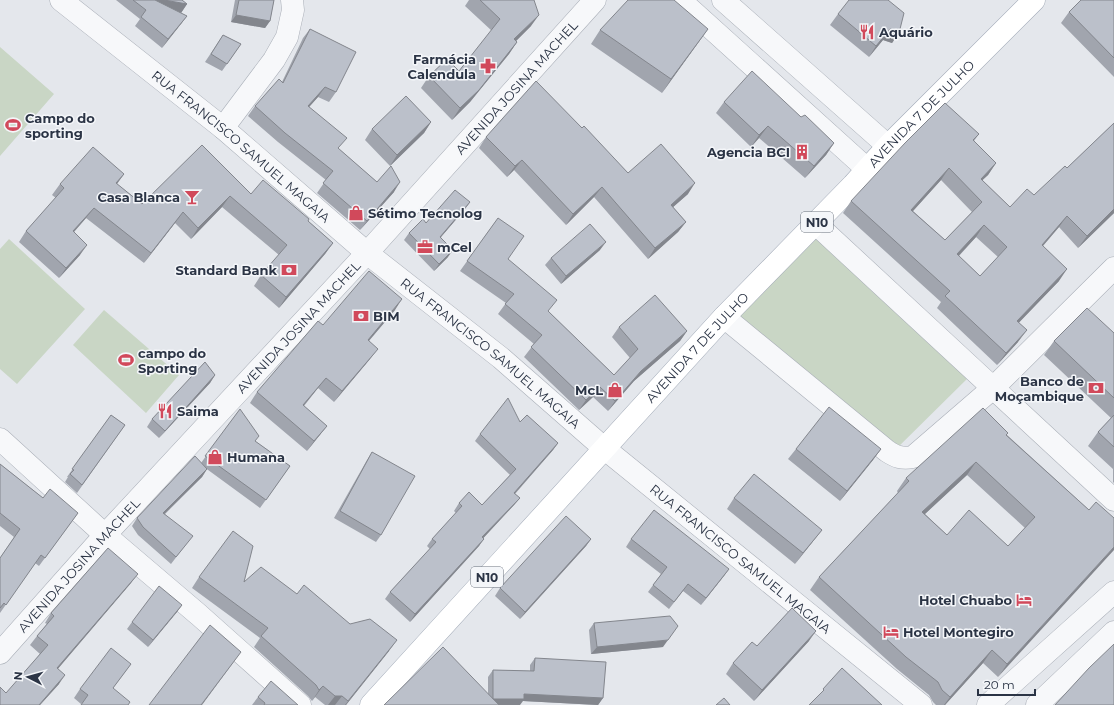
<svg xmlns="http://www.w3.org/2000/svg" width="1114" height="705" viewBox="0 0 1114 705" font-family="Montserrat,sans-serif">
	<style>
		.green { fill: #c9d6c5 }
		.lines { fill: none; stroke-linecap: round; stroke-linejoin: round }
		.minor-casing { stroke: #a9aeb7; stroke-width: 23 }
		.major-casing { stroke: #a3abb8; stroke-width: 23 }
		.minor { stroke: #f7f8fa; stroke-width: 22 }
		.major { stroke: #fff; stroke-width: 22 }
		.wall { fill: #a1a5ae; fill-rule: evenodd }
		.shaded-wall { fill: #83868d }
		.building { fill: #bbc0ca; stroke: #83868d; fill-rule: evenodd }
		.labels { text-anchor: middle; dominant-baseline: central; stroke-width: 3; stroke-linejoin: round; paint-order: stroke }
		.shield { fill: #f4f6f9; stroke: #676e7b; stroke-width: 1 }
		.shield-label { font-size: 12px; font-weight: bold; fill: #2b3445 }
		.poi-label { font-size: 13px; font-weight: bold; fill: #2b3445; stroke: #f4f6f9; text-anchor: start }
		.street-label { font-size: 13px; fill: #2b3445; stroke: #f4f6f9 }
	</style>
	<rect width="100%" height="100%" fill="#e4e7ec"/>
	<path class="green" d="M0 47 54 94 0 156Z
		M802 225 970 376 888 457 728 315Z
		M9 239 85 309 17 384 0 369V249Z
		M104 310 179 375 146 413 73 345Z"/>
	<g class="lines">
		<defs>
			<g id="minor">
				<path id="s1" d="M61 0 223 128 367 253 501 358 605 449 921 705"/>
				<path d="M680 0 867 169"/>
				<path d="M723 0 888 146"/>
				<path d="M223 128 274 60 287 37 293 10 292 0"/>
				<path d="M815 223 1114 500"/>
				<path d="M724 317 887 451C896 457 902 459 913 457L993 388 1114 268"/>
				<path d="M0 439 105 535 199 615 300 705"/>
				<path id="s2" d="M0 653 105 535 367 253 595 0"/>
				<path d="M988 705 1114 592"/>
				<path d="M1037 705 1114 632"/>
			</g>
			<g id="major">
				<path id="s3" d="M371 705 724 317 853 185 888 146 1034 0"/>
			</g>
		</defs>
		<use href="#minor" class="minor-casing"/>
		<use href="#major" class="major-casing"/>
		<use href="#minor" class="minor"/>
		<use href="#major" class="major"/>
	</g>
	<path class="wall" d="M116 0H182L187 4 181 13 187 16 162 48 135 26 140 19Z
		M235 0H274L270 21 265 28 231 22Z
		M469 0H534L531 26 516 41 517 42 509 54 470 102 452 120 421 88 429 76 459 71 492 31 465 6Z
		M1114 0V77L1061 23 1069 12Z
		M838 14 899 33 892 43 883 40 869 57 830 25Z
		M310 29 336 92 329 102 318 97 309 107 339 149 377 182 394 192 360 230 317 193 326 180 278 142 248 116 255 106 282 82 303 38Z
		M708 29 662 93 591 44 600 30Z
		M223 35 241 44 222 71 205 62Z
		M724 102 801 117 834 143 826 155 805 178 759 138 751 147 716 113Z
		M431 122 424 133 390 166 365 140 372 129Z
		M1114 123V213L1078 248 1059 227 1043 246 1059 281 1018 323V342L997 365 937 308 941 302 843 213 851 201 979 134 974 141 996 163 988 175 982 180 1010 207 1034 195 1067 168ZM941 180 972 212 945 240 913 211ZM976 237 998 257 980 276 959 256Z
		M582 128 628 173 688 194 673 207 686 222 678 232 648 259 594 197 566 225 514 170 507 177 479 148 486 137Z
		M124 174 117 184 142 204 251 194 308 221 333 243 325 254 279 308 254 286 261 275 279 255 222 207 191 239 175 223 144 263 86 218 74 232 80 255 59 278 19 242 26 231 56 198 52 195 60 184Z
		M470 202 465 209 441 237 448 257 434 271 404 240 409 233 426 223Z
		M498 218 508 259 548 311 614 375 630 358 612 337 619 327 687 331 680 341 634 381 608 411 593 397 579 410 524 357 534 344 498 314 506 303 460 271Z
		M600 250 561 284 545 265 551 258Z
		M395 310 369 341 370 359 334 402 318 388 304 406 327 426 307 451 250 403 257 392 323 325Z
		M1114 333V483L1113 482V469L1088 446 1098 432 1111 418 1044 355 1054 341Z
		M215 375 210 383 159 438 147 427 152 419Z
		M240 409 255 441 290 466 260 508 204 467 207 469 202 477 165 514 187 543 171 564 138 535 132 526 137 518 201 463Z
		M111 415 125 425 77 493 65 482 68 477H67Z
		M520 422 558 443 553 450 515 494 520 498 514 505 483 538 479 546 410 622 385 599 390 592 430 549 427 546 432 539 456 513 454 511 459 503 482 505 510 475 475 441 480 434Z
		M1007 435 1089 510 1114 518 998 677 983 663 945 705H936L933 702 929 695 897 669 810 590 819 577 898 493 897 491 906 478ZM967 475 1025 528 1008 546 947 535 925 514Z
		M796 449H881L873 460 840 501 788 459Z
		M372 452 381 535 376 542 334 518 367 460Z
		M0 464 43 498 78 513 39 566 35 563 0 613V558L14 537 0 526Z
		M734 498 822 530 814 540 795 564 727 509Z
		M591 539 586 546 520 619 495 596 500 588Z
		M631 539 729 569 701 605 683 591 669 609 648 592 661 574 626 547Z
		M199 577 244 582 297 594 350 624 389 651 346 705H325L315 697 312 701 308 696 254 647 260 638 192 588Z
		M131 583 58 668 59 684 40 705H0L40 654 30 645 37 636 47 624 45 623 51 613Z
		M182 605 177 612 148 647 127 629 132 622Z
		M594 623 663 647 591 654 589 630Z
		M809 641 754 701 726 674 733 663 757 646Z
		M535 658 603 698 598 705 523 701 384 705 488 694V677L493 670 530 671V665Z
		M131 664 113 688 81 704 74 698 80 689Z
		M258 697 298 705H252Z"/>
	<path class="shaded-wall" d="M155 0H164L187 4 181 13Z
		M236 15 270 21 265 28 231 22Z
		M539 15 531 26 506 51 514 39Z
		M187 16 181 24 162 48 168 39Z
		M708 29 698 43 662 93 671 79Z
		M890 29 899 33 892 43 883 40 869 57 876 46Z
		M517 42 509 54 470 102 452 120 460 108Z
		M325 87 318 97 301 116 308 106Z
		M431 122 424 133 390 166 397 155Z
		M768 126 759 138 751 147 759 135Z
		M834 143 826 155 805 178 814 166Z
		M522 160 514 170 507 177 515 166Z
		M996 163 988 175 972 190 981 179Z
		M949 168 941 180 903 222 911 210Z
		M124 174 116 185V183Z
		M400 182 394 192 360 230 367 221Z
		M695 183 688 194 664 215 671 205Z
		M602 187 594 197 566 225 573 214Z
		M230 196 222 207 191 239 198 228Z
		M470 202 465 209 435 244 440 237Z
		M94 208 86 218 65 242 73 231Z
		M1114 209V213L1078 248 1087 236Z
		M183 212 175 223 144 263 151 253Z
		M1067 216 1059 227 1034 256 1042 245Z
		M686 222 678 232 648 259 655 248Z
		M984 225 976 237 949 266 957 254Z
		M606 242 600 250 561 284 566 276Z
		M333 243 325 254 279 308 286 297Z
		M87 245 80 255 59 278 66 268Z
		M453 250 448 257 434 271 439 264Z
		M1067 269 1059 281 1009 333 1017 321Z
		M402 299 395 310 360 351 368 340Z
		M1027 330 1018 342 997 365 1006 353Z
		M687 331 680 341 634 381 608 411 615 401 641 371Z
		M378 349 370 359 334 402 342 391Z
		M215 375 210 383 159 438 165 431Z
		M326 378 318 388 295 416 303 405Z
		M600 387 593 397 579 410 586 400Z
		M327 426 307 451 314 441Z
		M558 443 553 450 509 500 514 493Z
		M881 449 873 460 840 501 847 491Z
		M976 462 967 475 913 525 922 512Z
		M207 469 202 477 158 520 163 513Z
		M520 498 514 505 477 545 482 537Z
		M822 530 814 540 795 564 803 553Z
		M484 539 479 546 410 622 415 614Z
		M591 539 586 546 520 619 525 612Z
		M1114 547V550L998 677 1007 664Z
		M729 569 724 576 701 605 706 598Z
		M138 574 131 583 51 677 57 668Z
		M182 605 177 612 148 647 153 640Z
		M816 631 809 641 754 701 762 690Z
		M397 640 389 651 346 705H345Z
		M668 640 663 647 591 654 597 647Z
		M992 650 983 663 945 705H944L950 697Z
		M241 652 202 705H201Z
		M65 675 59 684 40 705H39Z
		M323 686 315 697 312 701 319 690Z
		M524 694 603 698 598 705 523 701 520 705H489L493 699Z
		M335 696H342L335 705H328Z"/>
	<path class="building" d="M133 0H155L187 16 168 39 141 17 146 10Z
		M164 0H182L187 4Z
		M239 0H274L270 21 236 15Z
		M480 0H534L539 15 514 39 517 42 479 90 460 108 429 76 447 59 459 71 500 19Z
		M628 0H674L708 29 671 79 600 30Z
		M849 0H888L904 13 899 33 890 29 876 46 838 14Z
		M1081 0H1114V58L1069 12Z
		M310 29 356 52 336 92 325 87 308 106 347 138 338 148 377 182 391 166 400 182 367 221 323 183 333 171 285 133 255 106 279 79 283 83Z
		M223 35 241 44 227 64 211 54Z
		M752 71 801 117 805 115 834 143 814 166 768 126 759 135 724 102Z
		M536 81 582 128 584 126 628 173 661 144 695 183 671 205 686 222 655 248 602 187 573 214 522 160 515 166 486 137Z
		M406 96 431 122 397 155 372 129Z
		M945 103 979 134 973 140 996 163 981 179 1010 207 1027 189 1034 195 1065 166 1067 168 1114 123V209L1087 236 1067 216 1042 245 1067 269 1017 321 1027 330 1006 353 945 296 950 291 851 201 905 143ZM949 168 982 202 945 240 911 210ZM984 225 1007 247 980 276 957 254Z
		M202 145 251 194 263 180 309 219 308 221 333 243 286 297 261 275 287 245 230 196 198 228 183 212 151 253 94 208 73 231 87 245 66 268 26 231 64 188 60 184 93 147 124 174 116 183 142 204Z
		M455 190 470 202 440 237 453 250 439 264 409 233 423 219 426 223Z
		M498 218 524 236 508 259 557 300 548 311 614 375 638 349 619 327 655 295 687 331 641 371 615 401 600 387 586 400 531 347 542 335 505 304 514 294 467 261Z
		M590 224 606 242 566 276 551 258Z
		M369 271 402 299 368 340 378 349 342 391 326 378 303 405 327 426 314 441 257 392 318 321 323 325Z
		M1087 308 1114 333V398L1054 341Z
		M205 362 215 375 165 431 152 419Z
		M508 398 520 422 527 415 558 443 514 493 520 498 482 537 484 539 415 614 390 592 436 542 432 539 462 506 459 503 469 492 482 505 516 469 480 434Z
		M829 407 881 449 847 491 796 449Z
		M983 408 1008 433 1006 435 1089 510 1096 502 1114 518V547L1007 664 992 650 950 697 942 690 938 682 906 657 819 577 909 481 906 478ZM976 462 1035 517 1008 546 969 510 947 535 922 512Z
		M240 409 259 436 255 441 290 466 266 500 205 456Z
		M111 415 125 425 82 485 70 474 74 470 72 469Z
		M1114 415V447L1098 432Z
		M372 452 415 476 381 535 340 511Z
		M195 456 207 469 163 513 193 536 176 557 143 527 137 518Z
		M0 464 43 498 50 489 78 513 45 558 41 555 6 605 4 603 0 608V558L20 529 0 513Z
		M754 474 822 530 803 553 734 498Z
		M654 510 729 569 706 598 688 584 674 602 653 585 667 567 631 539Z
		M566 516 591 539 525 612 500 588Z
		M233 531 253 546 244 582 261 567 297 594 304 585 350 624 370 619 397 640 348 701 342 696H335L323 686 319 690 316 685 261 636 268 628 199 577Z
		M108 548 138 574 57 668 65 675 39 705H0V687L6 693 48 645 37 636 54 616 51 613Z
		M159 586 182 605 153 640 132 622Z
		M792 608 816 631 762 690 733 663 752 642 757 646Z
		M670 616 678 626 668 640 597 647 594 623Z
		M210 625 241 652 201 705H149Z
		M1114 644V705H1055L1089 668Z
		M443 647 499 705H384Z
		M111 648 131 664 113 688 130 702 128 705H81L88 695 80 689Z
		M535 658 606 662 603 698 524 694V699H493V670L534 671Z
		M842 668 882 705H809L824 690 823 689Z
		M271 681 298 705H264L265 703 258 697Z
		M724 698 730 705H716Z"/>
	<defs>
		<symbol id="restaurant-bare" viewBox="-9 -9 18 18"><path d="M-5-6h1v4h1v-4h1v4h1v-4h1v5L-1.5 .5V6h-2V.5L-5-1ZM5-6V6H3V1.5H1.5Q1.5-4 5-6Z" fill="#d1495b" stroke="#f4f6f9" stroke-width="2.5" paint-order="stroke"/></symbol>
		<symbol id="pharmacy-bare" viewBox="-9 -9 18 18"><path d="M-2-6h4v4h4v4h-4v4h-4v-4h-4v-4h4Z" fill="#d1495b" stroke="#f4f6f9" stroke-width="2.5" paint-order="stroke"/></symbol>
		<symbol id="stadium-bare" viewBox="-9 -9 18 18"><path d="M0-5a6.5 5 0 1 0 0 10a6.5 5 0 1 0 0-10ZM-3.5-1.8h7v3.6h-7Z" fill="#d1495b" stroke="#f4f6f9" stroke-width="2.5" paint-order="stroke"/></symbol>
		<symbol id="building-bare" viewBox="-9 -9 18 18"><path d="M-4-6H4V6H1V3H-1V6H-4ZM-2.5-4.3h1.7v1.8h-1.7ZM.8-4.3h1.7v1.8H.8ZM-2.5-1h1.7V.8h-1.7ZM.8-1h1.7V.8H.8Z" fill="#d1495b" stroke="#f4f6f9" stroke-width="2.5" paint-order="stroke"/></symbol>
		<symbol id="bar-bare" viewBox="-9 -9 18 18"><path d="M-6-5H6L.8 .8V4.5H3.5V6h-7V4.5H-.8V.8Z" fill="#d1495b" stroke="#f4f6f9" stroke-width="2.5" paint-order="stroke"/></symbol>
		<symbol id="shop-bare" viewBox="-9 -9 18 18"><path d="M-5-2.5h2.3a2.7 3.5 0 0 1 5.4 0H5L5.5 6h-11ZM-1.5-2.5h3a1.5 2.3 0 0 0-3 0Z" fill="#d1495b" stroke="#f4f6f9" stroke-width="2.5" paint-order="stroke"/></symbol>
		<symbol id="office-bare" viewBox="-9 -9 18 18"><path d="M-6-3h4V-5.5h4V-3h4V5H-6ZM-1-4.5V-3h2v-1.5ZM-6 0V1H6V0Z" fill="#d1495b" stroke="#f4f6f9" stroke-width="2.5" paint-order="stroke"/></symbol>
		<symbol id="bank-bare" viewBox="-9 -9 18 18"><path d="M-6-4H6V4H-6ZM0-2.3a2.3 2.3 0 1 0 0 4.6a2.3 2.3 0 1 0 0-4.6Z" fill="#d1495b" stroke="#f4f6f9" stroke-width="2.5" paint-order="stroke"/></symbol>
		<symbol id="hotel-bare" viewBox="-9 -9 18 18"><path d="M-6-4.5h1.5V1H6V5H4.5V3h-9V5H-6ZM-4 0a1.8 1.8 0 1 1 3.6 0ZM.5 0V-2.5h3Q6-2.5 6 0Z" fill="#d1495b" stroke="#f4f6f9" stroke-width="2.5" paint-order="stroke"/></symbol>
	</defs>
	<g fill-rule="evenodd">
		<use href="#restaurant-bare" x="856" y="21" width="22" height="22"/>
		<use href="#pharmacy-bare" x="477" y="55" width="22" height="22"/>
		<use href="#stadium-bare" x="2" y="114" width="22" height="22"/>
		<use href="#building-bare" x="791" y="141" width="22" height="22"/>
		<use href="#bar-bare" x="181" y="186" width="22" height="22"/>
		<use href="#shop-bare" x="345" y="202" width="22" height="22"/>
		<use href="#office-bare" x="414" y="236" width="22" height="22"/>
		<use href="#bank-bare" x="278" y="259" width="22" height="22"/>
		<use href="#bank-bare" x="350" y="305" width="22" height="22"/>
		<use href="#stadium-bare" x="115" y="349" width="22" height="22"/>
		<use href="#bank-bare" x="1085" y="377" width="22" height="22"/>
		<use href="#shop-bare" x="604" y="379" width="22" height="22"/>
		<use href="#restaurant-bare" x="154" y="400" width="22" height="22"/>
		<use href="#shop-bare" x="204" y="446" width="22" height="22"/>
		<use href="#hotel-bare" x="1013" y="589" width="22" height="22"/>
		<use href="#hotel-bare" x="880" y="621" width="22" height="22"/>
	</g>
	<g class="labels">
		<g class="shield">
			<rect x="801" y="212" width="32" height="20" rx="3"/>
			<rect x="471" y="567" width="32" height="20" rx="3"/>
		</g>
		<g class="shield-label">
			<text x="817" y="222">N10</text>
			<text x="487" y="577">N10</text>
		</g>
		<g class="poi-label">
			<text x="879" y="32">Aquário</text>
			<text x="476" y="59" text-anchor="end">Farmácia<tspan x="476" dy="15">Calendula</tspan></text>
			<text x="25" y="118">Campo do<tspan x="25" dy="15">sporting</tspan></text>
			<text x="790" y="152" text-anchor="end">Agencia BCI</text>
			<text x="180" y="197" text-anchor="end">Casa Blanca</text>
			<text x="368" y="213">Sétimo Tecnolog</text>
			<text x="437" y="247">mCel</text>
			<text x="277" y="270" text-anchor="end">Standard Bank</text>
			<text x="373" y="316">BIM</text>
			<text x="138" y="353">campo do<tspan x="138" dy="15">Sporting</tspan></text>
			<text x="1084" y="381" text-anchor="end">Banco de<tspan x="1084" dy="15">Moçambique</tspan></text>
			<text x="603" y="390" text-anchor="end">McL</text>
			<text x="177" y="411">Saima</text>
			<text x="227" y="457">Humana</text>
			<text x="1012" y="600" text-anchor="end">Hotel Chuabo</text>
			<text x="903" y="632">Hotel Montegiro</text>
		</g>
		<g class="street-label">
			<text stroke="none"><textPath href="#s2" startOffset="766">AVENIDA JOSINA MACHEL</textPath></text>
			<text stroke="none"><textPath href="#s3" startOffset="808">AVENIDA 7 DE JULHO</textPath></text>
			<text stroke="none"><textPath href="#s1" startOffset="232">RUA FRANCISCO SAMUEL MAGAIA</textPath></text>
			<text stroke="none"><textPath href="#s2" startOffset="442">AVENIDA JOSINA MACHEL</textPath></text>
			<text stroke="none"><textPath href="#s3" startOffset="484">AVENIDA 7 DE JULHO</textPath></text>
			<text stroke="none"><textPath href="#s1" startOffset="556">RUA FRANCISCO SAMUEL MAGAIA</textPath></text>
			<text stroke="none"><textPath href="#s1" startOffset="880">RUA FRANCISCO SAMUEL MAGAIA</textPath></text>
			<text stroke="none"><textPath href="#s2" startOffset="118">AVENIDA JOSINA MACHEL</textPath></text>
		</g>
	</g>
	<g transform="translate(28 677) rotate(276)" stroke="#f4f6f9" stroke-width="3" paint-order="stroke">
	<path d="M0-3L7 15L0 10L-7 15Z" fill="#2b3445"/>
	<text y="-6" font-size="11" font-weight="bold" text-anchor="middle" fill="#2b3445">N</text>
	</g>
	<path d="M978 689v6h57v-6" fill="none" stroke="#2b3445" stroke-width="2"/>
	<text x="984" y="689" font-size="12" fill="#2b3445" stroke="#f4f6f9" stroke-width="3" paint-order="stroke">20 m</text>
</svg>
